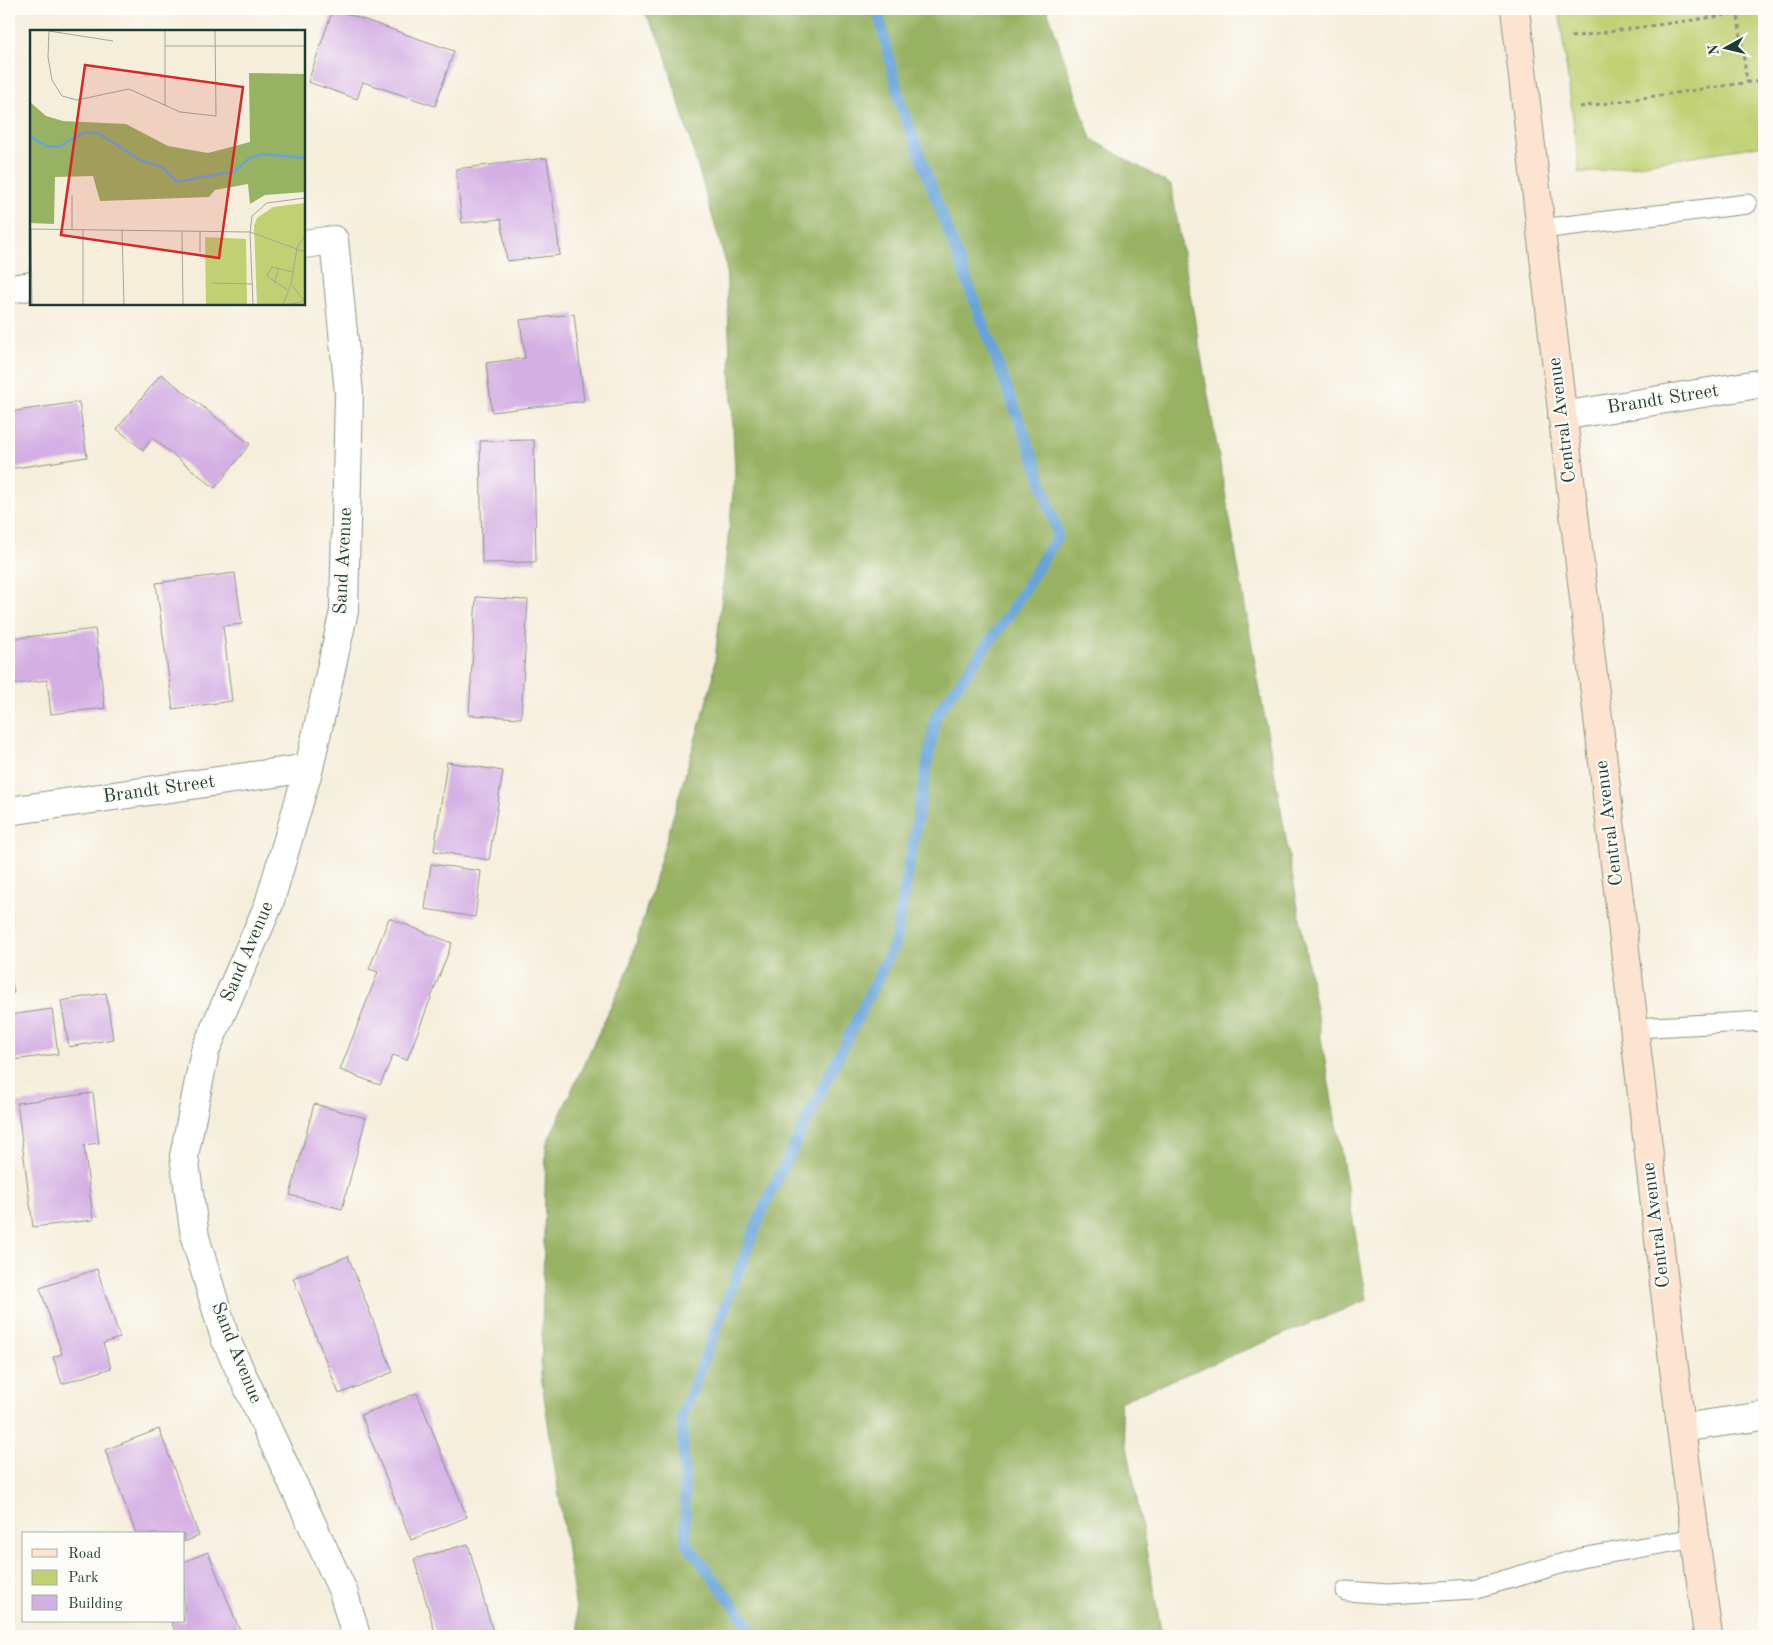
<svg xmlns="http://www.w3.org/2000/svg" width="1773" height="1645" viewBox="0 0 1773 1645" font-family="'Old Standard TT',serif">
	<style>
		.green { fill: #c0d072; stroke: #708653 }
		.forest { fill: #98b264; stroke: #5c784c }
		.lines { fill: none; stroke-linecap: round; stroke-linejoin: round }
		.stream { stroke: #68a4d9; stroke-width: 11 }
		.building { fill: #d4afe4 }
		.service-casing { stroke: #8a9688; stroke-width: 21 }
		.minor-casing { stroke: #8a9688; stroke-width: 30 }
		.secondary-casing { stroke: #8a9688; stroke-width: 30 }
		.path { stroke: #8a9688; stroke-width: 3; stroke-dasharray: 4 4; stroke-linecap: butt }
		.service { stroke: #fff; stroke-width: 19 }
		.minor { stroke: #fff; stroke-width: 28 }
		.secondary { stroke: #fde4d1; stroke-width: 28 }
		.labels { text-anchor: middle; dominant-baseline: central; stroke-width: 4.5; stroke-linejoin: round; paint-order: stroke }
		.street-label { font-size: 19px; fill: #1f3d34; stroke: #fdfcf7 }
		.inset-river { fill: none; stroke: #68a4d9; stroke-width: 2.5 }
		.inset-road { fill: none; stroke: #9fa798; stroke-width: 1 }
		.view { fill: #d62828; fill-opacity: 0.15; stroke: #d62828; stroke-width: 2.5 }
		.inset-edge { fill: none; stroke: #1f3d34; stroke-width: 2.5 }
	</style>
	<rect width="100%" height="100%" fill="#fdfcf7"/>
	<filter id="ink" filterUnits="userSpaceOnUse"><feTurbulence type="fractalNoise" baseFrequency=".02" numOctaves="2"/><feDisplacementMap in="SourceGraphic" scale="10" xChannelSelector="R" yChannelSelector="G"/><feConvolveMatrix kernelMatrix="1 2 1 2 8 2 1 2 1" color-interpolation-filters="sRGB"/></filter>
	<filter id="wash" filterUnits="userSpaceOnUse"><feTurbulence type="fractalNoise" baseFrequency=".0096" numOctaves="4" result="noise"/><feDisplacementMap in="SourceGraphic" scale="20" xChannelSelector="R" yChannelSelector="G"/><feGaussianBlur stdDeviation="1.12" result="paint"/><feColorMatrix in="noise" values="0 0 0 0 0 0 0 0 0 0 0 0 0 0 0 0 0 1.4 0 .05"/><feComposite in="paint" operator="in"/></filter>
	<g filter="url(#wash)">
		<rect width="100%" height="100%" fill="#f5eedb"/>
		<path class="green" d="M1559 9H1764V145L1580 174Z"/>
		<path class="forest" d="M643 9H1047L1091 139 1171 185 1367 1300 1119 1402 1162 1636H580L541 1376 546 1145 629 968 713 679 735 474 726 263 662 44Z"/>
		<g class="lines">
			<path class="stream" d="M757 1636 686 1543 682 1416 764 1206 895 943 936 715 1006 619 1058 535 1037 468 901 105 877 9"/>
		</g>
		<g id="blocks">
			<path class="building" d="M333 9 454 51 435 106 363 82 357 99 308 82Z
				M547 158 560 255 507 261 501 219 462 223 456 169Z
				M574 314 584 401 492 412 486 363 525 358 520 320Z
				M161 374 250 444 215 488 152 438 143 450 117 429Z
				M79 402 87 457 9 469V412Z
				M534 440 536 562 482 563 480 441Z
				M235 573 242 624 223 626 232 701 173 709 156 583Z
				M476 597 528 600 521 718 469 715Z
				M95 629 105 708 51 714 47 680 9 685V639Z
				M447 762 503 771 489 860 434 851Z
				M431 864 481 871 475 917 425 909Z
				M389 918 452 943 407 1060 393 1055 380 1085 340 1070 378 972 369 969Z
				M9 968 14 993 9 994Z
				M106 993 113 1039 69 1047 61 1001Z
				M52 1009 58 1054 13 1060 9 1015Z
				M93 1093 99 1143 84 1145 93 1220 33 1227 17 1103Z
				M314 1104 366 1118 342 1209 290 1195Z
				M348 1256 393 1372 339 1394 293 1278Z
				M97 1269 120 1338 103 1343 111 1368 62 1384 53 1357 62 1354 40 1288Z
				M417 1393 467 1517 411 1540 361 1415Z
				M159 1429 199 1536 184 1542V1534H136L105 1450Z
				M468 1544 494 1636H436L414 1559Z
				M208 1552 242 1636H177L171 1621H184V1562Z"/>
		</g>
	</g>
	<g filter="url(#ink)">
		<use href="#blocks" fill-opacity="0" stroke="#8a9688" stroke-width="1"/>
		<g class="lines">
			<defs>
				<path id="service" d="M1541 229 1747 204
					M1634 1028 1764 1021
					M1346 1591 1388 1594 1474 1589 1581 1558 1695 1538"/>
				<path id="minor" d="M304 244 334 240 349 393 344 611 309 768 269 904 205 1051 184 1156 195 1237 225 1338 343 1591 356 1636
					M9 289 31 286
					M1562 416 1764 383
					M9 811 309 768
					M1681 1428 1764 1416"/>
				<path id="secondary" d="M1515 9 1681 1428 1708 1636"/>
			</defs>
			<use href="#service" class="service-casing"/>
			<use href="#minor" class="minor-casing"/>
			<use href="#secondary" class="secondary-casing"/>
			<path class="path" d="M1737 9 1747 82
				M1571 37 1764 10
				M1580 107 1764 80"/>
			<use href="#service" class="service"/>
			<use href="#minor" class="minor"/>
			<use href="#secondary" class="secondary"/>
		</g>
	</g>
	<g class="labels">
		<g class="street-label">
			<text transform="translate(1663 400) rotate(-9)">Brandt Street</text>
			<text transform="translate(1563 420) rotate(-97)">Central Avenue</text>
			<text transform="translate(344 561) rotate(-87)">Sand Avenue</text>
			<text transform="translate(159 790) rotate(-8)">Brandt Street</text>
			<text transform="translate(1610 823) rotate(-97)">Central Avenue</text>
			<text transform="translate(248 952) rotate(-67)">Sand Avenue</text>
			<text transform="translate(1657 1225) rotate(-97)">Central Avenue</text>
			<text transform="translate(236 1353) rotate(68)">Sand Avenue</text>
		</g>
	</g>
	<g transform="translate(30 30)">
		<rect width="275" height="275" fill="#f5eedb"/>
		<path d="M275 173V275H227L224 196 227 188 243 177ZM175 207 216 209 217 275H176Z" fill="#c0d072"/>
		<path d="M219 43 275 44V162L235 165 220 174 218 154 185 160 179 167 70 171 63 146 25 147 24 194 0 193V72L16 86 33 91 96 94 138 116 178 123 220 112Z" fill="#98b264"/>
		<path class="inset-river" d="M0 106 16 116 28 117 55 102 68 103 110 130 132 137 147 152 205 141 218 129 232 124 275 128"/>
		<path class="inset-road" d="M19 0 18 27 22 50 32 66 47 70 99 59 150 82 186 86 185 0M135 0V76M19 1 83 11M135 16H275M42 165V199M0 199 220 202 222 186 237 173 275 168M1 199 2 275M53 199V275M92 200 94 275M152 202 153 275M170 222V202M182 253 223 254M244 253 249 238M262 255 275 272M259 261 237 246 242 237 263 242M223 275 220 202 275 222M253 275 261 254 267 218 275 205M257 275 273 271"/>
		<path class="view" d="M55 35 213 57 189 228 31 205Z"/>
		<rect width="275" height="275" class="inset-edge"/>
	</g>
	<rect width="1773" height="1645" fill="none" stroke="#fdfcf7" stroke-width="30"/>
	<rect x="22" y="1532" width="162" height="90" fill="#fdfcf7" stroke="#a4b0a9"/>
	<rect x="32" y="1549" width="25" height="8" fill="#fde4d1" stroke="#a4b0a9"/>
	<text x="68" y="1558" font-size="15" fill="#1f3d34">Road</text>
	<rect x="32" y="1570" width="25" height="15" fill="#c0d072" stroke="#a4b0a9"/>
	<text x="68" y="1582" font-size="15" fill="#1f3d34">Park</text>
	<rect x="32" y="1595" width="25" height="15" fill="#d4afe4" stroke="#a4b0a9"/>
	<text x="68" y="1608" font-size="15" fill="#1f3d34">Building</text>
	<g transform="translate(1726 48) rotate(262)" stroke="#fdfcf7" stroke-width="4" paint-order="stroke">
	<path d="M0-4L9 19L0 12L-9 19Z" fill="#1f3d34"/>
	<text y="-8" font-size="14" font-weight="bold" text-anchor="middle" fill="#1f3d34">N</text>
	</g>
</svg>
